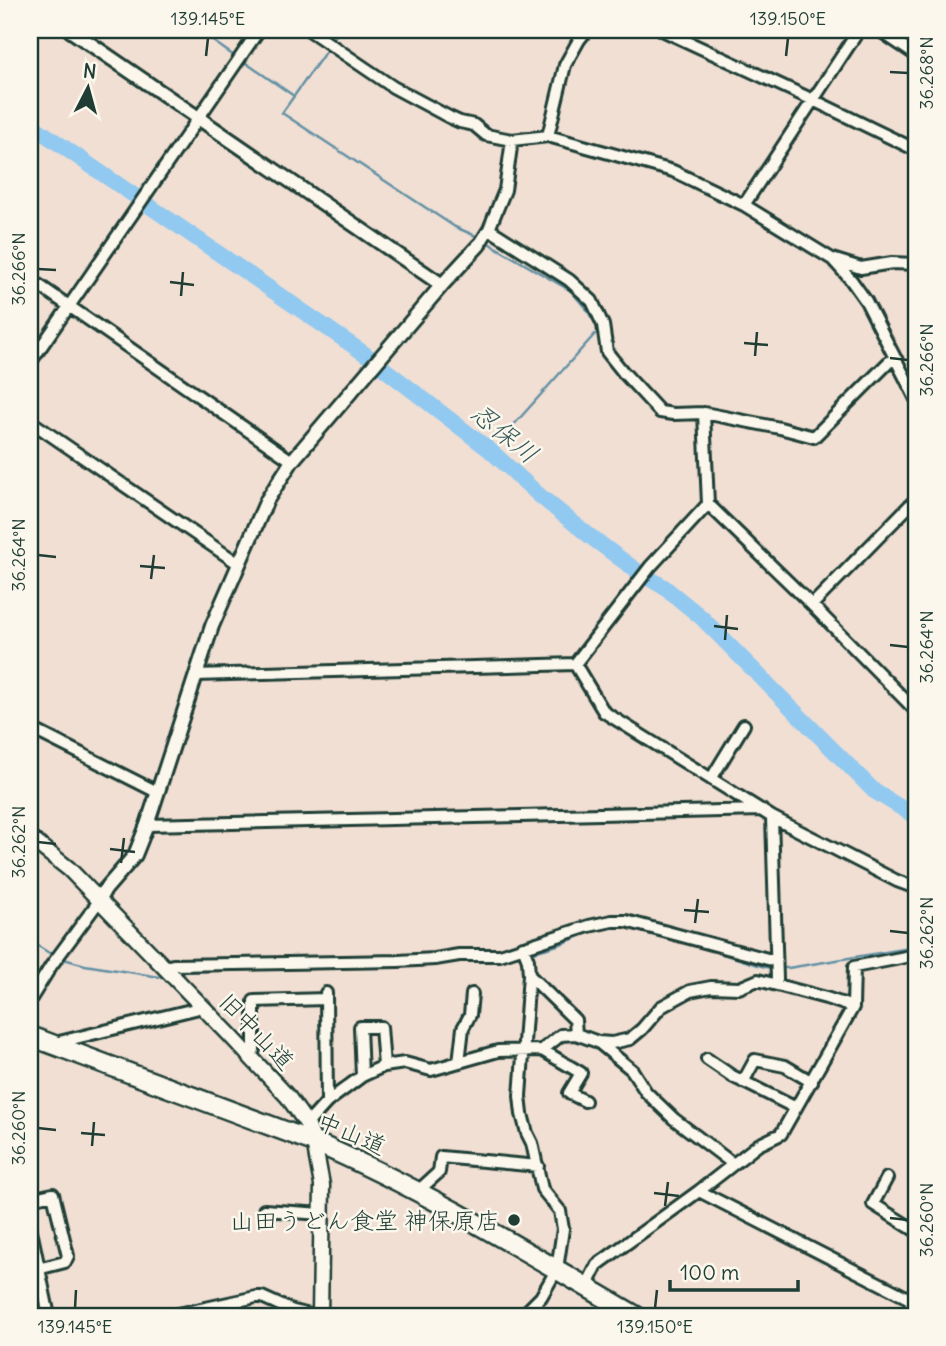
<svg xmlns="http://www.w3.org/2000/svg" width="946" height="1346" viewBox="0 0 946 1346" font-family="Delius,'Klee One',sans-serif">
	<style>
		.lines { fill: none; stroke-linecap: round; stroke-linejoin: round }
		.stream { stroke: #6391a5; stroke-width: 2.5 }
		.river { stroke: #91c9f0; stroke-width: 16 }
		.minor-casing { stroke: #1f3d34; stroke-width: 16 }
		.tertiary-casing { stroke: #1f3d34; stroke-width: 18 }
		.secondary-casing { stroke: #1f3d34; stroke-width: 19 }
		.trunk-casing { stroke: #1f3d34; stroke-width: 23 }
		.minor { stroke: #fbf7ec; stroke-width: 10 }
		.tertiary { stroke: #fbf7ec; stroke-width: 12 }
		.secondary { stroke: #fbf7ec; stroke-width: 14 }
		.trunk { stroke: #fbf7ec; stroke-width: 18 }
		.ticks { fill: none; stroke: #1f3d34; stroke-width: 2.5 }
		.poi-dot { fill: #1f3d34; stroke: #fbf7ec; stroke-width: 2.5 }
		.labels { text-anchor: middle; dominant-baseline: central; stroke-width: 5; stroke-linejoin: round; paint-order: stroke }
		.street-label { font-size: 24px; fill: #1f3d34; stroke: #fbf7ec }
		.poi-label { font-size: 24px; fill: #1f3d34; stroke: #fbf7ec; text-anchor: end }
		.water-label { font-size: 26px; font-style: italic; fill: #36595a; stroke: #fbf7ec }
		.neatline { fill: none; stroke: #1f3d34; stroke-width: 2.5 }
		.ticks-label { font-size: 18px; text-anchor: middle; fill: #1f3d34 }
	</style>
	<rect width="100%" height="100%" fill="#f2dfd3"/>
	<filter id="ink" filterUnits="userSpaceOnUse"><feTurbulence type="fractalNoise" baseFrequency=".0143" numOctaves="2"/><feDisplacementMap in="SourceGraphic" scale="14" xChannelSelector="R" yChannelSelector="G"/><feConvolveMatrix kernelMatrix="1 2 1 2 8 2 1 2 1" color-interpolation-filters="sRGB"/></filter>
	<g filter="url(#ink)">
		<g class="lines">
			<path class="stream" d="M197 30 237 58
				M334 38 339 30
				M326 51 282 113 455 227 476 236
				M243 61 294 96
				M490 244 571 291 587 310 595 323
				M502 438 595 334
				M491 451 493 448
				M30 941 54 956
				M681 941 765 967 772 968
				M527 954 558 945 600 928
				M60 958 85 965 166 978
				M504 958 521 956
				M441 963 472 960
				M399 966 427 965
				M779 968H788L916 947
				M178 972 389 966"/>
			<path class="river" d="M30 124 365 354 491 451 540 496 591 537 637 571 664 587 701 617 874 791 916 817"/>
			<defs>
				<path id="minor" d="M309 30 393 87 449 117 460 122 474 125 486 135 512 140 548 136 673 171 744 205 832 259 861 268 892 263 916 264
					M662 30 813 100 916 150
					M879 30 916 55
					M548 136 565 65 579 40 587 30
					M744 205 859 30
					M489 229 569 280 592 301 603 325 607 352 623 372 660 412 673 414 704 413 780 428 814 437 889 362 897 360
					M479 245 489 229 505 190 512 140
					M834 261 851 280 866 301 916 399
					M30 279 292 461
					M30 363 259 30
					M704 413 708 504 812 605 916 711
					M30 421 239 564
					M812 605 916 499
					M575 664 604 712 772 817 897 881 916 888
					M196 675 575 664 650 567 708 504
					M30 728 157 792
					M711 779 744 725
					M772 817 777 979 775 984
					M147 825 762 810
					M166 969 169 966 173 965 398 961 435 959 459 955H500L589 926 612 921H626L775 961
					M529 975 575 1020 576 1034
					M326 993 327 1102
					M30 1000 51 966 99 901
					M598 1042 632 1070 646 1092 674 1119 732 1163
					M55 1043 195 1009 200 1005
					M542 1050 581 1073 569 1093 585 1101
					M250 1056 254 1050V1001L326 999
					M707 1059 732 1076 796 1108
					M459 1062 463 1028 470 1015 472 994
					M362 1076 360 1027H381L384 1066
					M743 1082 755 1060 785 1066 812 1082
					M307 1124 327 1102 362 1076 384 1066 405 1063 431 1070 498 1051 542 1050 561 1035 576 1034 598 1042 612 1043 630 1039 642 1029 661 1007 690 991 711 987 739 988 758 980 826 998 853 1007
					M887 1178 873 1204 916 1231
					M418 1191 439 1172 441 1157 538 1166
					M699 1191 914 1301
					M30 1199 53 1194 68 1256 65 1262 30 1271
					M264 1210 322 1214
					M30 1226 49 1316
					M586 1287 597 1265 699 1191 758 1145 781 1134 853 1007 854 967 916 955
					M169 1316 256 1297H262L293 1311 315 1316
					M522 1316 541 1297 557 1269 563 1229 560 1211 542 1189 532 1143 527 1133 522 1114 520 1096 529 975 528 960 523 947"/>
				<path id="tertiary" d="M70 30 442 285
					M99 901 103 892 135 855 147 825 212 626 267 500 292 461 442 285 479 245
					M907 1316 916 1297"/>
				<path id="secondary" d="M30 838 69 869 228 1033 288 1097 307 1124 314 1142 322 1185 320 1316"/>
				<path id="trunk" d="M30 1036 314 1142C427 1191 530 1254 636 1316"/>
			</defs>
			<use href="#minor" class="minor-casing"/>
			<use href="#tertiary" class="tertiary-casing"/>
			<use href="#secondary" class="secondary-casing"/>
			<use href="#trunk" class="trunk-casing"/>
			<use href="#minor" class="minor"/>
			<use href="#tertiary" class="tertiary"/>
			<use href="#secondary" class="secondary"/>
			<use href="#trunk" class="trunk"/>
		</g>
	</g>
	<path class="ticks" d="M206 56 208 38M786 56 788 38M890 72 908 73M38 269 56 270M170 282 194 285M181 296 183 272M744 343 768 345M755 356 757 332M890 358 908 360M38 555 56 557M140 566 165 568M151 579 154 555M714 626 738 629M725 640 727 615M890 645 908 647M38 842 56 844M110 849 135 852M121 863 124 838M684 910 709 912M695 923 698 899M890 931 908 933M38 1128 56 1130M81 1133 105 1135M92 1146 94 1122M654 1193 679 1196M665 1206 668 1182M890 1218 908 1220M75 1308 76 1290M655 1308 657 1290"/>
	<circle class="poi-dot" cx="514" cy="1220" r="7"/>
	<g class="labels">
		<g class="street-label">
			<text transform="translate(257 1031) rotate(46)">旧中山道</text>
			<text transform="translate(352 1133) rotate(23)">中山道</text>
		</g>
		<g class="poi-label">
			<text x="500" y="1220">山田うどん食堂 神保原店</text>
		</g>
		<g class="water-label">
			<text transform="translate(505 433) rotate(39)">忍保川</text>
		</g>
	</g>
	<rect width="946" height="1346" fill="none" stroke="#fbf7ec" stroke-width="77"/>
	<g transform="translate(88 88) rotate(6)" stroke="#fbf7ec" stroke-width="5" paint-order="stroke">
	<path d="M0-5L12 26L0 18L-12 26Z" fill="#1f3d34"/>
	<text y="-10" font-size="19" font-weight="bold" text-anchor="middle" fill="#1f3d34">N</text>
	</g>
	<path d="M670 1280v10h128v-10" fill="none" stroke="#1f3d34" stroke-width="3.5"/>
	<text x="680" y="1280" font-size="21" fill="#1f3d34" stroke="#fbf7ec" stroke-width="5" paint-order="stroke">100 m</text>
	<rect x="38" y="38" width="870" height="1270" class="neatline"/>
	<g class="ticks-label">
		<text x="208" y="25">139.145°E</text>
		<text x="788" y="25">139.150°E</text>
		<text transform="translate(927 73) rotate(-90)" y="6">36.268°N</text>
		<text transform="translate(19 269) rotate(-90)" y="6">36.266°N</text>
		<text transform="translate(927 360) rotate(-90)" y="6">36.266°N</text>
		<text transform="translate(19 555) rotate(-90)" y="6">36.264°N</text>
		<text transform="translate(927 647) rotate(-90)" y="6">36.264°N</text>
		<text transform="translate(19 842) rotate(-90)" y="6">36.262°N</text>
		<text transform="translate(927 933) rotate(-90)" y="6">36.262°N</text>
		<text transform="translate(19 1128) rotate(-90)" y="6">36.260°N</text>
		<text transform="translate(927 1220) rotate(-90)" y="6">36.260°N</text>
		<text x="75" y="1333">139.145°E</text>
		<text x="655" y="1333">139.150°E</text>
	</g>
</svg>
